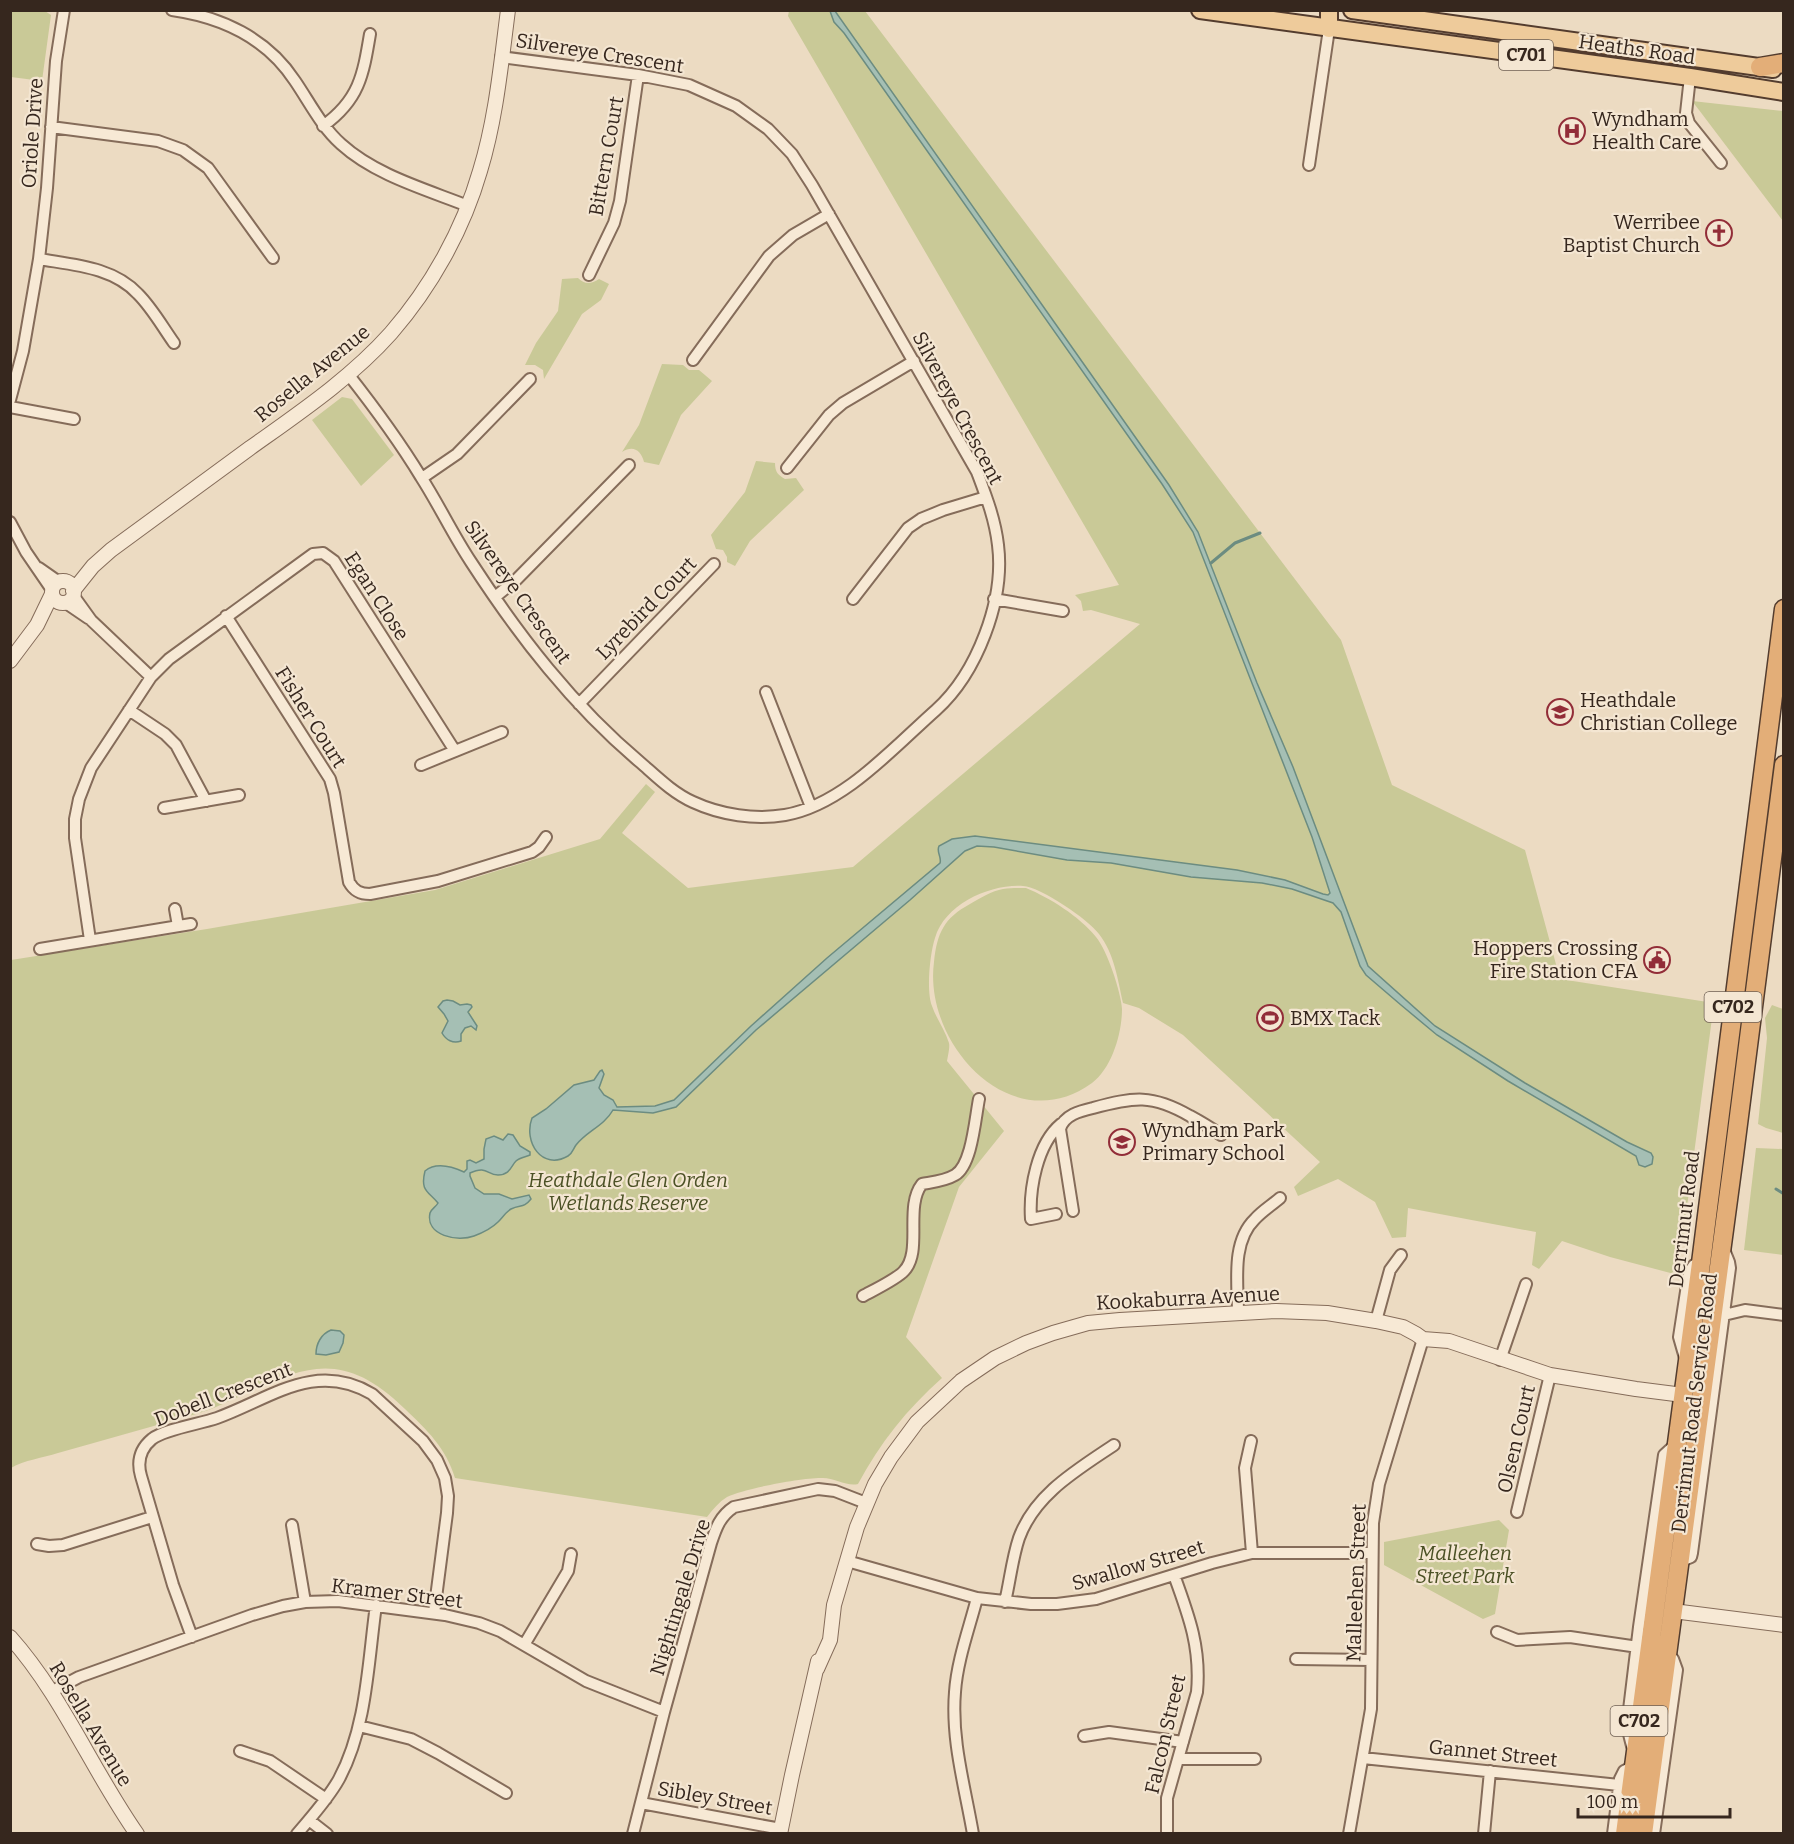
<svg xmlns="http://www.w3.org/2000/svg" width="1794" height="1844" viewBox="0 0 1794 1844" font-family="Bitter,serif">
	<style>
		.green { fill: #c9c997 }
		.water { fill: #a5bfb4; stroke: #6c8c81; stroke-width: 1.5 }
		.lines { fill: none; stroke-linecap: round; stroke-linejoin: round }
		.stream { stroke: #6c8c81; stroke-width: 3 }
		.minor-casing { stroke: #856c5a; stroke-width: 14 }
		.tertiary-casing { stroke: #856c5a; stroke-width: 16 }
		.primary-casing { stroke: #533c2e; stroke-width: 20 }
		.trunk-casing { stroke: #533c2e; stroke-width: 21 }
		.minor { stroke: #f7e9d5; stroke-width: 10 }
		.tertiary { stroke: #f7e9d5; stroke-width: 14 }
		.primary { stroke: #eecb9b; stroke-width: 16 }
		.trunk { stroke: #e3ae78; stroke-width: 18 }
		.labels { text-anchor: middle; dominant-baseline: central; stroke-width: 4.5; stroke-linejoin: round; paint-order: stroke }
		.shield { fill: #f4e6d2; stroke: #6f6054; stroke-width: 1.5 }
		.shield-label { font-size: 18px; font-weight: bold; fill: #36271e }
		.street-label { font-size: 20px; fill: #36271e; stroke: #f4e6d2 }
		.poi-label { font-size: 20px; fill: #36271e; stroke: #f4e6d2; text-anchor: start }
		.park-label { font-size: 20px; font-style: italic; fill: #4b5125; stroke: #f4e6d2 }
	</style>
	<rect width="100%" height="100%" fill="#ecdbc2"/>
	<path class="green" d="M11 10 45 11 51 15 42 81 11 77Z
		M789 11H865L1341 640 1392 785 1525 850 1560 979 1714 1003 1678 1275 1610 1257 1562 1241 1539 1269 1532 1265 1536 1232 1408 1208 1406 1237 1392 1238 1375 1202 1338 1179 1298 1196 1294 1187 1320 1162 1183 1035 1139 1008 1123 1003C1118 980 1114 953 1099 934 1089 920 1041 887 1023 886 990 884 945 904 935 938 930 953 926 991 932 1006 936 1018 945 1030 949 1043 950 1048 948 1055 947 1061L1004 1131 959 1187 906 1337 942 1378C907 1409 880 1443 858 1484 848 1487 834 1478 823 1478 804 1477 743 1489 727 1497 719 1502 713 1509 707 1517L455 1478C446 1448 427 1430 405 1409 334 1339 292 1374 216 1407 200 1414 183 1417 168 1422 131 1432 95 1443 58 1453 43 1458 24 1460 11 1468V960L207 929 435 890 600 839 646 784 655 792 622 833 688 888 853 867 1140 624 1091 610 1083 611 1081 601 1075 595 1119 585 788 16Z
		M1692 101 1783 111V221L1699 110Z
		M578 278C585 285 591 284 599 279L609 284 601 300 582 314 544 379 543 370 535 365H525L536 343 558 311 562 279Z
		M662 364 683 365 689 370H699L712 381 681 415 659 465 644 462C641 450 633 445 622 452L639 425Z
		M342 397 352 399 394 455 361 486 312 420Z
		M756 461 775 463C775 472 778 475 785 479L796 478 804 490 750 541 735 566 727 562V557L723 550 716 549 711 535 745 492Z
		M1026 888C1050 898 1079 916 1096 937 1107 950 1121 992 1122 1009 1122 1033 1112 1068 1092 1083 1012 1141 923 1044 934 962 937 933 944 918 970 904 980 898 992 891 1003 889 1011 888 1018 888 1026 888Z
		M1772 1005 1783 1009V1133L1766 1128 1758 1124 1767 1038 1765 1018Z
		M1756 1148 1783 1149V1255L1744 1250Z
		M1499 1520 1509 1530 1495 1614 1483 1619 1384 1565V1542Z"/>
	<path class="water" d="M830 11H835L1169 485 1198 532 1257 683 1293 767 1368 966 1435 1026 1525 1083 1627 1142 1651 1153 1653 1157 1652 1164 1645 1167 1639 1165 1636 1156 1508 1081 1437 1035 1401 1005 1366 975 1360 966 1341 912 1333 903 1292 889 1262 883 1191 877 1111 863 1067 860 994 847 977 846 965 851 910 900 756 1030 676 1107 653 1113 613 1110C604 1126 587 1131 576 1145 573 1149 573 1153 568 1156 542 1171 523 1142 532 1118L546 1109 574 1085 594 1080 600 1071 602 1070 604 1074 599 1088 604 1095 613 1100 617 1107 655 1106 674 1100 751 1026 827 958 940 863C942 857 936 852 939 846L952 839 975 836 1237 870 1285 880 1323 894 1328 895 1330 893 1312 837 1193 532 1162 484 844 33 834 22Z
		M447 1000 453 1001 460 1005 467 1004 471 1005 472 1007 468 1012 477 1026 476 1030 471 1026 465 1028 461 1034V1041C453 1044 446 1040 442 1033L448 1021 444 1014 438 1007 443 1001Z
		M508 1134 513 1135 520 1146 530 1152V1155C526 1157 520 1157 516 1161 511 1166 510 1175 498 1175 487 1175 487 1165 470 1173V1176L475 1188 484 1194H499L512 1199 529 1195 531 1199C523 1209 521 1204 511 1209 506 1212 502 1218 498 1222 492 1228 482 1233 474 1236 458 1242 425 1236 430 1213 431 1209 436 1207 438 1203 428 1191 420 1191 425 1171 436 1162 453 1167 464 1172L467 1169V1161L470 1160 476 1163 484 1159V1149L486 1139 494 1136 503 1140Z
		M331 1330 340 1331 344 1335 343 1343 339 1352 326 1355 316 1354C316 1344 321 1334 331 1330Z"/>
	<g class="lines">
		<path class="stream" d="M1211 563 1235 543 1260 533
			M1776 1189 1784 1194"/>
		<defs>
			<path id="minor" d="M172 10C221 17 267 38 295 81 310 103 321 126 341 144 375 175 425 189 468 206
				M1690 77 1686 113 1689 123 1721 163
				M323 126C359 100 363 76 370 34
				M51 127 158 141 183 150 208 168 273 258
				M1309 165 1329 29
				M39 259C74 265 113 267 138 294 152 308 162 326 174 343
				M589 275 614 223 620 201 638 75
				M693 360 769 256 793 235 829 214
				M348 374C374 407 399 441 421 477 439 505 453 535 471 562 519 636 573 706 641 763 657 777 673 793 693 802 721 815 755 820 785 815 843 805 893 748 936 710 977 673 1005 600 998 545 995 519 986 496 977 472L812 185 792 154 768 129 736 106 689 85 638 75 501 57
				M10 400 23 351 39 259 47 188 56 61 64 10
				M10 407 74 419
				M787 468 829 415 843 403 914 361
				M422 478 457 454 530 379
				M10 522 26 552 52 590
				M39 568 59 582
				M73 595 91 620 151 677
				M495 597 516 580 629 465
				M853 599 908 528 921 519 943 510 986 497
				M994 599 1063 611
				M66 603 88 618
				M226 616 330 779 334 793 349 882C354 891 360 894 370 894L438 881 532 852 539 847 546 837
				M766 692 811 807
				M579 704 714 564
				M129 710 165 734 176 745 206 801
				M421 765 502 732
				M164 808 239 795
				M175 909 178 926
				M90 940 75 838V819L79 799 91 768 151 677 169 659 313 554 323 553 334 561 455 751
				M40 949 191 924
				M1073 1211 1060 1129C1064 1115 1080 1111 1093 1108 1134 1097 1152 1094 1190 1116 1201 1122 1211 1128 1221 1135
				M1056 1214 1031 1219C1029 1189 1037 1144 1061 1124
				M863 1296C874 1290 897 1279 904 1271 923 1251 904 1207 922 1184 933 1182 945 1181 955 1175 972 1165 975 1119 979 1099
				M1238 1313C1238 1283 1231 1242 1255 1219 1262 1211 1272 1205 1280 1198
				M1724 1315 1745 1310 1784 1315
				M1376 1321 1390 1270 1401 1255
				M1685 1358 1679 1337 1689 1272 1694 1265 1701 1263
				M1500 1360 1526 1284
				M1251 1441 1245 1468 1252 1553
				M1517 1512 1550 1375
				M292 1525 305 1602
				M37 1544 49 1546 63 1545 152 1517
				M847 1561 977 1598 1031 1604H1057L1096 1599 1212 1563 1252 1553H1372
				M1681 1561 1691 1557 1692 1553 1730 1268 1729 1262 1723 1247
				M1005 1602C1010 1581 1012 1559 1019 1538 1035 1494 1077 1470 1114 1445
				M1497 1632 1517 1640 1570 1637 1638 1647
				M192 1637 173 1585 141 1476C137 1462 140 1449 152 1439 165 1429 200 1424 217 1418 270 1399 315 1360 372 1394L423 1441 437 1460 445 1478 448 1496 447 1513 434 1613
				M524 1645 568 1571 571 1554
				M1296 1659 1371 1660
				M51 1692 79 1677 252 1615 283 1606 305 1602 338 1601 445 1615 479 1623 500 1631 586 1681 664 1712
				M359 1726 411 1739 438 1753 506 1793
				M1084 1736 1109 1732 1183 1742
				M1632 1746 1627 1726 1639 1627 1664 1455 1676 1444
				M240 1751 270 1761 326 1799
				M1363 1758 1619 1785
				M1178 1759H1255
				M641 1803 781 1829
				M309 1820 327 1834
				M297 1834C312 1816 328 1799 339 1779 367 1727 368 1662 376 1605
				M633 1834 664 1712 711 1543C716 1528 720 1516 734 1507L818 1489 835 1491 866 1503
				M973 1834C965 1787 951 1740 955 1692 957 1661 969 1629 977 1598
				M1167 1834V1798L1197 1692C1201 1648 1189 1616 1174 1575
				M1349 1834 1371 1709 1373 1523 1379 1484 1423 1339
				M1484 1834 1490 1771
				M1613 1834 1620 1779 1624 1771 1634 1766
				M1654 1834 1677 1670 1673 1659 1668 1655"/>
			<path id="tertiary" d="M52 592a11 11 0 1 1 22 0a11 11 0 1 1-22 0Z
				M73 591 93 566 111 550C158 516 204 482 250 448 299 413 351 378 391 333 431 287 463 230 480 171 496 119 501 64 508 10
				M10 661 37 625 52 594
				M1673 1611 1784 1625
				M10 1637C62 1695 92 1770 137 1834
				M817 1669 830 1640 834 1605 857 1527 875 1484 891 1457 917 1422 961 1381 995 1358 1026 1343 1053 1333 1088 1323 1120 1320 1276 1311 1327 1313 1376 1321 1403 1327 1416 1334 1423 1339 1449 1341 1550 1375 1636 1389 1683 1395
				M780 1834 792 1775 818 1661"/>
			<path id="primary" d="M1200 10 1690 77 1784 92
				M1352 10 1773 69
				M1329 29V10"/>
			<path id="trunk" d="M1760 67 1784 63
				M1625 1834 1701 1263 1784 609
				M1643 1834 1734 1155 1784 765"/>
		</defs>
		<use href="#minor" class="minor-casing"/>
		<use href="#tertiary" class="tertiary-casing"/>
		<use href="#primary" class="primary-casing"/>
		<use href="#trunk" class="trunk-casing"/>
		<use href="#minor" class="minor"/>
		<use href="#tertiary" class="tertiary"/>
		<use href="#primary" class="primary"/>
		<use href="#trunk" class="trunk"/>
	</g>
	<defs>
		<symbol id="hospital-ring" viewBox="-11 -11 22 22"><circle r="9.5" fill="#f4e6d2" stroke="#922d38" stroke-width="1.5"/><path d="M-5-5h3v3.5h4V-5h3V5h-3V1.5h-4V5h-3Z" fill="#922d38"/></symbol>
		<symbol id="church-ring" viewBox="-11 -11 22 22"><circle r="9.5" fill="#f4e6d2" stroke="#922d38" stroke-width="1.5"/><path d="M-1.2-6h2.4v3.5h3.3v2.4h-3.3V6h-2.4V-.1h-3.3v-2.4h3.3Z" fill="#922d38"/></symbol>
		<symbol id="school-ring" viewBox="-11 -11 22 22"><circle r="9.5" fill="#f4e6d2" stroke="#922d38" stroke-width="1.5"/><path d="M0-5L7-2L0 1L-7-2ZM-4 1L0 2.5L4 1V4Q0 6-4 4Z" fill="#922d38"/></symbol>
		<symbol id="civic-ring" viewBox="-11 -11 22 22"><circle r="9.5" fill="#f4e6d2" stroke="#922d38" stroke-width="1.5"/><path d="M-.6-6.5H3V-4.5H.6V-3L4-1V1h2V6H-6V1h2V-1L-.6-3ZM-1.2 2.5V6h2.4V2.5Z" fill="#922d38"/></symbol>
		<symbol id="stadium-ring" viewBox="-11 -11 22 22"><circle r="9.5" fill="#f4e6d2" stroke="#922d38" stroke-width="1.5"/><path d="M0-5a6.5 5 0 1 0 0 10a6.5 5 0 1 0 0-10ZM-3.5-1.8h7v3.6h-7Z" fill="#922d38"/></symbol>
	</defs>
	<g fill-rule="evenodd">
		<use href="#hospital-ring" x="1557" y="116" width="30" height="30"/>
		<use href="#church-ring" x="1704" y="218" width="30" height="30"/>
		<use href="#school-ring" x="1545" y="697" width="30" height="30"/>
		<use href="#civic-ring" x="1642" y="945" width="30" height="30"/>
		<use href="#stadium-ring" x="1255" y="1003" width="30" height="30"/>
		<use href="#school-ring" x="1107" y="1127" width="30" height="30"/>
	</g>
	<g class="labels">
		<g class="shield">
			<rect x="1499" y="40" width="54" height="30" rx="4.5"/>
			<rect x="1704.5" y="992" width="57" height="30" rx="4.5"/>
			<rect x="1610.5" y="1706" width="57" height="30" rx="4.5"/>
		</g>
		<g class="shield-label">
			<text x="1526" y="55">C701</text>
			<text x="1733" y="1007">C702</text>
			<text x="1639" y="1721">C702</text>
		</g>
		<g class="street-label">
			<text transform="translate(1637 49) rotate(8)">Heaths Road</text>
			<text transform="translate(600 53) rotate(9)">Silvereye Crescent</text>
			<text transform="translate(32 133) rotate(-86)">Oriole Drive</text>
			<text transform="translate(606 156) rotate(-80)">Bittern Court</text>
			<text transform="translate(312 373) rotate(-39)">Rosella Avenue</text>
			<text transform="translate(958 408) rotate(62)">Silvereye Crescent</text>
			<text transform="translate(518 592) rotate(55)">Silvereye Crescent</text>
			<text transform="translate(377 596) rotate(57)">Egan Close</text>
			<text transform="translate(646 608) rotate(-46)">Lyrebird Court</text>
			<text transform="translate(311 717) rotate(58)">Fisher Court</text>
			<text transform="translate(1684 1219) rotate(-83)">Derrimut Road</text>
			<text transform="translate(1188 1298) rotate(-3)">Kookaburra Avenue</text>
			<text transform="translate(223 1394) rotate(-21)">Dobell Crescent</text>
			<text transform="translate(1694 1403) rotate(-83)">Derrimut Road Service Road</text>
			<text transform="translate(1516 1439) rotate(-77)">Olsen Court</text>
			<text transform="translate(1138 1565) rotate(-16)">Swallow Street</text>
			<text transform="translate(1356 1583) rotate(-88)">Malleehen Street</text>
			<text transform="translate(397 1593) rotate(7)">Kramer Street</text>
			<text transform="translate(680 1597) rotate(-73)">Nightingale Drive</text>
			<text transform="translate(91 1724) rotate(59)">Rosella Avenue</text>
			<text transform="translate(1165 1734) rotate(-77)">Falcon Street</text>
			<text transform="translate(1493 1753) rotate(6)">Gannet Street</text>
			<text transform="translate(715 1798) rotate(10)">Sibley Street</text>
		</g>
		<g class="poi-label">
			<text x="1592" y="119">Wyndham<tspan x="1592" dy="23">Health Care</tspan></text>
			<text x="1700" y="222" text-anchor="end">Werribee<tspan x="1700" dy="23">Baptist Church</tspan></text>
			<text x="1580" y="700">Heathdale<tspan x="1580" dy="23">Christian College</tspan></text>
			<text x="1638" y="948" text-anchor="end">Hoppers Crossing<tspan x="1638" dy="23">Fire Station CFA</tspan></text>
			<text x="1290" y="1018">BMX Tack</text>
			<text x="1142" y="1130">Wyndham Park<tspan x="1142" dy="23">Primary School</tspan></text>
		</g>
		<g class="park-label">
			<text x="628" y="1180">Heathdale Glen Orden<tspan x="628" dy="23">Wetlands Reserve</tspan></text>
			<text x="1465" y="1553">Malleehen<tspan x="1465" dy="23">Street Park</tspan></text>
		</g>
	</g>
	<rect width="1794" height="1844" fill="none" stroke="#36271e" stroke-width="24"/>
	<path d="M1578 1808v9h152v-9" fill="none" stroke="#36271e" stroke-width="3"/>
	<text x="1587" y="1808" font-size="18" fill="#36271e" stroke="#f4e6d2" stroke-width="4.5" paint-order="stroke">100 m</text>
</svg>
